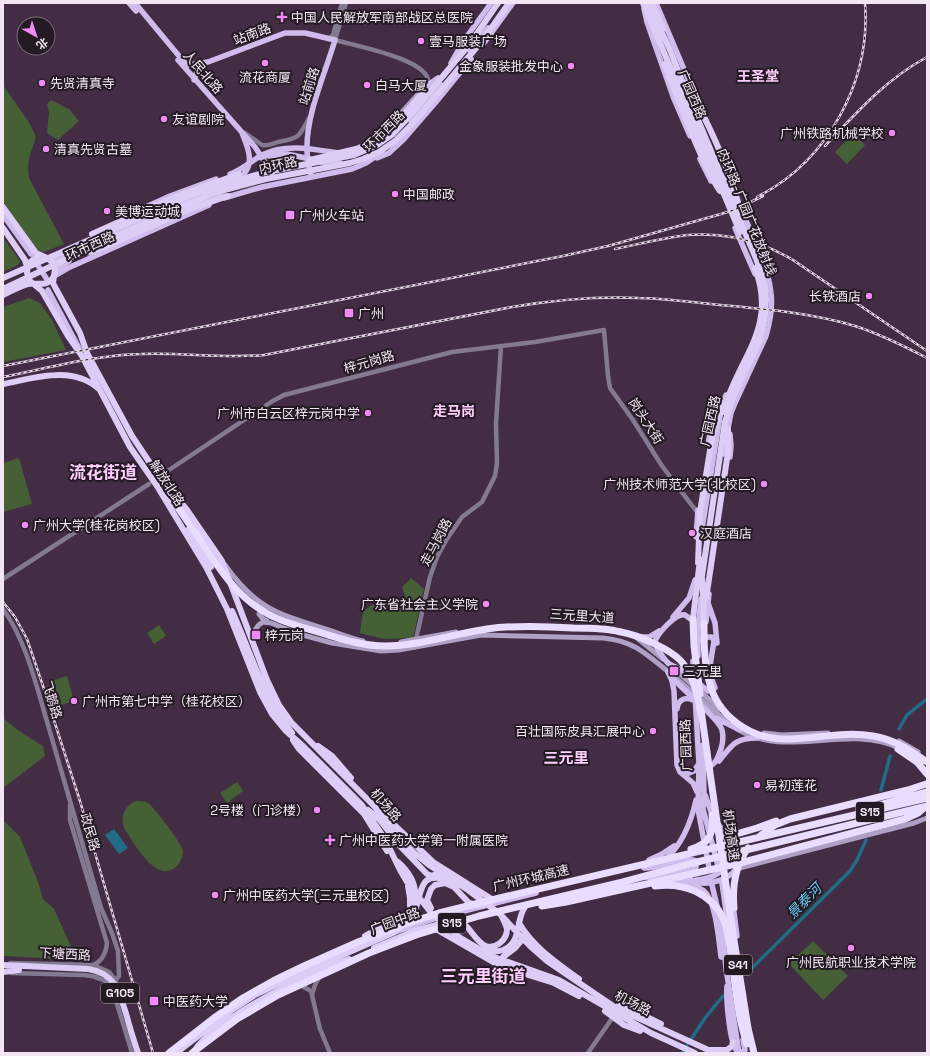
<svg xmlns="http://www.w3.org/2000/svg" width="930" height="1056" viewBox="0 0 930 1056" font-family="'Space Grotesk','Noto Sans SC',sans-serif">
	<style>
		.green { fill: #456034 }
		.water { fill: #216c87 }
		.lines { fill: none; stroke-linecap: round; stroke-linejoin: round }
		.canal { stroke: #216c87; stroke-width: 3.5 }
		.tertiary { stroke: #837a92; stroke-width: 4.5 }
		.secondary { stroke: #ae9fc5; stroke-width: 5 }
		.primary { stroke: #cfbced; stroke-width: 5.5 }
		.trunk { stroke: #dcccf6; stroke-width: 6 }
		.motorway { stroke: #e9dcff; stroke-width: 7 }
		.rail-casing { stroke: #e1d2e2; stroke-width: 2.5 }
		.rail { stroke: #241a24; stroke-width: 1; stroke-dasharray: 3; stroke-linecap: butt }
		.poi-dot { fill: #f18af4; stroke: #241a24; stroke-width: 1.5 }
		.labels { text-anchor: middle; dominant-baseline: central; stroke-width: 4; stroke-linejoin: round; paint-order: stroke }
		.shield { fill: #241a24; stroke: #b6a9b6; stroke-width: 1 }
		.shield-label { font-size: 12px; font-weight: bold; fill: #f4e6f5 }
		.poi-label { font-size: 13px; fill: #f4e6f5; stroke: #241a24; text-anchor: start }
		.street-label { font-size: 13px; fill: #f4e6f5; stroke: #241a24 }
		.neighbourhood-label { font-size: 14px; font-weight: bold; fill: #fecffe; stroke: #241a24 }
		.water-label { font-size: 14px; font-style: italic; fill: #66d0f8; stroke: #241a24 }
		.quarter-label { font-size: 15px; font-weight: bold; fill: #fecffe; stroke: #241a24 }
		.district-label { font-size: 17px; font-weight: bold; fill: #fecffe; stroke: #241a24 }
	</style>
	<rect width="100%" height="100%" fill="#432d44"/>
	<path class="green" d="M3 85 30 124 36 137 29 158 28 168 29 178 64 244 44 252 36 250 3 201Z
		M51 100 69 109 79 121 58 140 47 133 49 113 47 104Z
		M853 134 865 145 847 164 835 152Z
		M3 237 20 261 18 265 3 272Z
		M29 298 40 303 52 320 66 350 3 362V307Z
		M19 458 32 504 3 512V463Z
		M411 578 424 589 413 638 384 639 360 633 363 611 379 601 396 603 406 599 402 587Z
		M159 625 166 636 154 644 147 633Z
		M67 676 74 701 58 706 51 681Z
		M3 718 19 731 43 746 45 756 3 788Z
		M237 782 243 791 227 803 220 793Z
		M136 801C140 801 144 801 148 803 154 807 182 844 183 851 183 856 180 864 176 867 156 884 134 843 125 830 119 818 124 806 136 801Z
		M3 820 20 837 38 882 43 899 54 909 77 960 3 956Z
		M813 941 848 976 823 1000 789 964Z"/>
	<path class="water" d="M114 829 128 848 119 854 105 835Z"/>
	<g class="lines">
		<path class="canal" d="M899 729 907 715 927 699
			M881 790 890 756
			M748 972 850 871 857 860 866 840
			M682 1053 705 1018 723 996"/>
		<path class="tertiary" d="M346 3 335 40C352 45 435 60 428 85
			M328 39 333 35 342 3
			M245 133 262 145C268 146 273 144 278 142 300 138 299 137 309 118
			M163 474 271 402 284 395 452 352 535 342 604 330 608 376 610 388 633 420 662 466 697 512
			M3 579 149 484
			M3 609C26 640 37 688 48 725 66 786 83 847 101 908L112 933 118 951 119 976C113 985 104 980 95 977
			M416 639 430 577 437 557 447 539 462 517 482 502 495 476 497 463 496 423 501 346
			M70 805V820L107 943C106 953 103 961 93 965
			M10 963 93 965 109 972 116 981
			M11 973 84 975 97 977
			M105 981 111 987 114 994 132 1053
			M302 986 311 991 320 1029 330 1053
			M312 995 315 985 319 978
			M588 1053 613 1017"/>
		<path class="secondary" d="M393 122 421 91
			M225 565C255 607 275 613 322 628 336 632 349 638 363 641
			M263 608 259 614 262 618 267 621
			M637 638 663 659
			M253 641C253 633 255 626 263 622L271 623 299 634 332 643 381 651 399 650 481 635 603 638C635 641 647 655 671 674
			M401 642 456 632
			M671 666 720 709
			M677 679 726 721
			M737 729C786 760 848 723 899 748
			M764 733 782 735 828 733
			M899 741 918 752
			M736 869 914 823 927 818"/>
		<path class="primary" d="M129 3 136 11
			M135 3 184 62 188 65 208 62 285 33H305L335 40C325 74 306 114 307 150 307 159 309 167 311 175
			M656 3 689 81 693 93
			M644 9 647 22 674 99 690 136
			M484 43 513 3
			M470 51 488 28
			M178 60 255 147 272 173
			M451 63 463 42 491 3
			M194 80 197 71 205 64
			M422 93 428 85 438 78
			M411 121 441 85
			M262 155 272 156 287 154 310 159
			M377 158 389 153 404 139 436 102 471 59
			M700 159 711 181
			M320 162 340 163
			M230 174C242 170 251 161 262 155 285 143 313 149 338 153
			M236 181C256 167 250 152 242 133
			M240 183 253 179H261
			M224 198 262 187 352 169 366 163 382 152
			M192 205 215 197 226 196
			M3 215 31 254
			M126 216 170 196 216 179
			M735 228 755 274
			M52 261 178 204 205 194
			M37 264 46 278
			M55 274 62 265 69 261
			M54 276 68 268 209 205
			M48 290 79 348
			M730 434 731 446 730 457
			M708 444 713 419 721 405
			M723 454 731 413 735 403 766 336C770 322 773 308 771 293 767 256 741 213 726 179
			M702 529 722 404 726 395
			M696 537 698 510
			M708 603 715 623 717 643
			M673 617 689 598 695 580
			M706 622 709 594
			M641 637H649L659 631
			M701 640 708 637H712L714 641 709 672
			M698 656V629L701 599
			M693 661 694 681
			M712 667V680L715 688
			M668 672 672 681 674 691 677 765 680 772 693 783 697 792
			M688 674C682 669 673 667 668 663 663 658 656 648 655 641 659 632 676 613 685 615L692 620
			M672 677C682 690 719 718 722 730 724 738 722 747 719 754 717 760 713 766 707 767
			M698 683 708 691 712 690V686
			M695 695 699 764 698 809 709 868
			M677 709C678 700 685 696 693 700
			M716 718 740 730
			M703 745 704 793 703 809 718 866
			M719 761C732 745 735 738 757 738
			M681 767 684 771 689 773 694 771 698 765
			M705 795 713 817
			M666 859C683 843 691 823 696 800
			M649 860 662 854 674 846
			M644 868C659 869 685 856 696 861V867L692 870 660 878
			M645 877 665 878
			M679 878C683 879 688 879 692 880 695 881 698 883 701 883 713 884 729 879 736 869
			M696 880C731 877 738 851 718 824
			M665 881C677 882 695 884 704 891 716 901 719 942 721 957
			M722 883 727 918
			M712 885 721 923 726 968 739 1053
			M733 905 737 936
			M398 931 440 917 536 893
			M727 986C726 1000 729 1029 733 1043 734 1047 736 1051 740 1053L745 1050 743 1040"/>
		<path class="trunk" d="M643 3 740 232
			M648 3 670 50 688 96 757 261 765 287 766 299 765 316 760 340 733 397 725 422 702 576 704 623
			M652 3 663 29
			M665 64C674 90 684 114 694 139 702 157 709 175 720 191
			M686 83C707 120 726 161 738 202
			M310 160C325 156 341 153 356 149 385 139 403 116 422 93
			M3 207 36 253 47 258 53 263 55 269 53 283 55 287 80 333 87 353 132 436 154 469 187 510 222 561 267 680 279 705 291 722 374 806 396 834 413 852 429 865 468 890 500 914 530 946 547 961 616 1008 715 1053
			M3 228 25 260 27 267
			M92 234 175 197 239 174
			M87 253 102 248 190 209 228 196
			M42 256 35 258 28 264 27 273 30 281 42 291 68 336 82 356 130 447 157 486 206 567 227 609 260 692 272 714 286 731 303 746 361 804 385 839 400 870 407 882 432 914 459 937 491 956 559 980 651 1033 695 1053
			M3 278 164 207 199 192 266 172 354 155 377 145 393 134 406 120 469 45 498 3
			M3 289 107 240 213 193 266 179 350 163 363 159 379 152 395 141 413 123 482 41 509 3
			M3 295C11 291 19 287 28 284 38 282 47 288 54 276
			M3 384C35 378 72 365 99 389
			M723 412C738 358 778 329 755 268
			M189 529 211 567
			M698 563 700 512 713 432 722 405
			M706 599 728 452V429
			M232 611C251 653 263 697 292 733
			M693 619 700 559
			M293 740 299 749 364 814 387 851
			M318 746 332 756 351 778
			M368 810 379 819 400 846 427 874 432 876 436 874
			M387 818 433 862 490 898
			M408 886 410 898V906
			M431 908 427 900 431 889 435 885 445 883 454 887 469 903 482 906
			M519 923C533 947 557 963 579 979
			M434 928 493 962 509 969 554 983 579 996
			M365 936C375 930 388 927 399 920 423 903 418 880 398 862
			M374 948 414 931 455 920C459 921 463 923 466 926 472 931 477 943 486 946 496 949 507 940 507 929 506 925 504 921 502 917
			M485 950C491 952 497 952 503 950 522 943 515 921 525 907
			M499 962 503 957 515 948 526 935
			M3 965 88 969C116 973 120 994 127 1017 130 1029 134 1041 138 1053
			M3 972 19 970
			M619 1005 635 1011 661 1024
			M605 1011 624 1025 640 1031
			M195 1050C201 1040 210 1034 219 1027 258 997 303 978 349 959
			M711 1050H727L732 1046 733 1042
			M176 1053 232 1010 255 995 288 979 395 932C402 926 410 920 414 912 423 896 416 870 448 880"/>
		<path class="motorway" d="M170 496C180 511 191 526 201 541 220 570 237 597 268 614 286 624 306 628 325 634 345 640 364 646 385 646 419 646 453 634 487 629 515 625 544 626 573 628 589 628 606 628 621 632 638 635 670 649 681 661 694 676 698 697 701 715
			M693 619 694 646 700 694
			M704 623C704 641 704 662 709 681 717 715 749 739 785 739 814 739 844 731 873 736 893 739 910 750 927 762
			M701 710 733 934 748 1028 754 1053
			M898 749 917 762 927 774
			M883 804 927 792
			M760 836 775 825 790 819 908 790 926 784
			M726 837 757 828 776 821
			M691 849C709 844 714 834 712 815
			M655 886C683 882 712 893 724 920 729 934 730 949 732 963 736 990 738 1018 747 1044
			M542 906 566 902 736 864 905 819 918 813 925 807
			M734 908C732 886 735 866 748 848
			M169 1053 214 1018 243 998 273 981 304 966 358 942 405 924 439 913 508 896 927 798
			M192 1053 237 1019 278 995 369 953 416 935 479 916 623 882 701 861 927 806"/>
		<defs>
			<path id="rail" d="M825 146C857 112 885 80 927 57
				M757 197C828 161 871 81 865 3
				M615 249C639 244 663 238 687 235 724 232 761 241 793 260L927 351
				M3 366 563 256 608 246 721 214 734 210 763 196
				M3 377C49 368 95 355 141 354 182 352 223 359 264 355L512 307C554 300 596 296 639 298 663 298 687 302 711 304 760 309 808 312 855 326 880 334 904 346 927 358
				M3 602 15 617 27 639 42 683 80 801 153 1053"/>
		</defs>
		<use href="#rail" class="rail-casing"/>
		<use href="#rail" class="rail"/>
	</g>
	<g class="poi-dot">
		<path d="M280 11h4v4h4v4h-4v4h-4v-4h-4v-4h4z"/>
		<circle cx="421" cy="41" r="4"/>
		<circle cx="265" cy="63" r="4"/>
		<circle cx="571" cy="66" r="4"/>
		<circle cx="42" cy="83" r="4"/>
		<circle cx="367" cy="85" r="4"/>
		<circle cx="164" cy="119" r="4"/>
		<circle cx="892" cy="133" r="4"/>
		<circle cx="46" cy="149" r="4"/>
		<circle cx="395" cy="194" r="4"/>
		<circle cx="107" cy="211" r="4"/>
		<rect x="285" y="210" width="10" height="10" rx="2"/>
		<circle cx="869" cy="296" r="4"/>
		<rect x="344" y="308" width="10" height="10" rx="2"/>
		<circle cx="368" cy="413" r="4"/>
		<circle cx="764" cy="484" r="4"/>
		<circle cx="25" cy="525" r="4"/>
		<circle cx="692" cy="533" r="4"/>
		<circle cx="486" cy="604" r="4"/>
		<rect x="251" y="630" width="10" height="10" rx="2"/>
		<rect x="669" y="666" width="10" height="10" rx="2"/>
		<circle cx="74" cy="701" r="4"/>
		<circle cx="653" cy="731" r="4"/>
		<circle cx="757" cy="785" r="4"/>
		<circle cx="317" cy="810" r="4"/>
		<path d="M328 834h4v4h4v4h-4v4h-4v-4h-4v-4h4z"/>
		<circle cx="215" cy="895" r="4"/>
		<circle cx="851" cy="948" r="4"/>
		<rect x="149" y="996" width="10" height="10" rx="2"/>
	</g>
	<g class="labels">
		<g class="shield">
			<rect x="856" y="802" width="28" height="20" rx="3"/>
			<rect x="438" y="913" width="28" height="20" rx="3"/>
			<rect x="724" y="955" width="28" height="20" rx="3"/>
			<rect x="101" y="983" width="38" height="20" rx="3"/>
		</g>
		<g class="shield-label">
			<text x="870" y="812">S15</text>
			<text x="452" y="923">S15</text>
			<text x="738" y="965">S41</text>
			<text x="120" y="993">G105</text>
		</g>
		<g class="poi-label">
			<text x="291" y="17">中国人民解放军南部战区总医院</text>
			<text x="429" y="41">壹马服装广场</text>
			<text x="563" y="66" text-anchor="end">金象服装批发中心</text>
			<text x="265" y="77" text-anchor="middle">流花商厦</text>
			<text x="50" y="83">先贤清真寺</text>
			<text x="375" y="85">白马大厦</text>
			<text x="172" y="119">友谊剧院</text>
			<text x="884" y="133" text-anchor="end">广州铁路机械学校</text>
			<text x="54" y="149">清真先贤古墓</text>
			<text x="403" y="194">中国邮政</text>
			<text x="115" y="211">美博运动城</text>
			<text x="299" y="215">广州火车站</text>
			<text x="861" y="296" text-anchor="end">长铁酒店</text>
			<text x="358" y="313">广州</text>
			<text x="360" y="413" text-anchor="end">广州市白云区梓元岗中学</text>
			<text x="756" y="484" text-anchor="end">广州技术师范大学(北校区)</text>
			<text x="33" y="525">广州大学(桂花岗校区)</text>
			<text x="700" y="533">汉庭酒店</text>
			<text x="478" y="604" text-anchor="end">广东省社会主义学院</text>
			<text x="265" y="635">梓元岗</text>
			<text x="683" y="671">三元里</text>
			<text x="82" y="701">广州市第七中学（桂花校区）</text>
			<text x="645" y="731" text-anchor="end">百壮国际皮具汇展中心</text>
			<text x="765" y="785">易初莲花</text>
			<text x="309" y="810" text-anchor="end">2号楼（门诊楼）</text>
			<text x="339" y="840">广州中医药大学第一附属医院</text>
			<text x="223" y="895">广州中医药大学(三元里校区)</text>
			<text x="851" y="962" text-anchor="middle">广州民航职业技术学院</text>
			<text x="163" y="1001">中医药大学</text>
		</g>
		<g class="street-label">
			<text transform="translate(252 34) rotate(-20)">站南路</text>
			<text transform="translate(203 72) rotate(49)">人民北路</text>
			<text transform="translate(309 86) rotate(-72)">站前路</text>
			<text transform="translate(692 94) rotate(67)">广园西路</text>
			<text transform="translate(384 131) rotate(-45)">环市西路</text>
			<text transform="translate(278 165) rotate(-12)">内环路</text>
			<text transform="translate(747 212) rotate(68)">内环路-广园广花放射线</text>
			<text transform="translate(90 246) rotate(-24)">环市西路</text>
			<text transform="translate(369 362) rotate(-16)">梓元岗路</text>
			<text transform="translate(646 421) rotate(57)">岗头大街</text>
			<text transform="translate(710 421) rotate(-77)">广园西路</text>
			<text transform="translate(167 483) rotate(57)">解放北路</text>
			<text transform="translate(436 542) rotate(-62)">走马岗路</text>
			<text transform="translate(582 616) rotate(4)">三元里大道</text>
			<text transform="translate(52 700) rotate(73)">飞鹅路</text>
			<text transform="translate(686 745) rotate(-92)">广园西路</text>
			<text transform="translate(386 805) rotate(49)">机场路</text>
			<text transform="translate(90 832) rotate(74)">政民路</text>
			<text transform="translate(731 835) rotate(82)">机场高速</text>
			<text transform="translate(531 878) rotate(-13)">广州环城高速</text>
			<text transform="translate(395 921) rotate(-21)">广园中路</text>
			<text transform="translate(65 954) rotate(3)">下塘西路</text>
			<text transform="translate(633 1003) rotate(27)">机场路</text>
		</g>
		<g class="neighbourhood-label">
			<text x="758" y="76">王圣堂</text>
			<text x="454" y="411">走马岗</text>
		</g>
		<g class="water-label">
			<text transform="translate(804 901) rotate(-45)">景泰河</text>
		</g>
		<g class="quarter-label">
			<text x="566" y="757">三元里</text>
		</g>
		<g class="district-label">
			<text x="103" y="472">流花街道</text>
			<text x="483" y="976">三元里街道</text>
		</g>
	</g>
	<rect width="930" height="1056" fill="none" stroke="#f4e6f5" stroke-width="8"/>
	<g transform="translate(36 36) rotate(141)"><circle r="19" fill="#241a24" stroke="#776c78"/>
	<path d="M0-3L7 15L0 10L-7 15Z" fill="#f18af4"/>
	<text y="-6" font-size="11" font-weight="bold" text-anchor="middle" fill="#f4e6f5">北</text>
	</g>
</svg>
